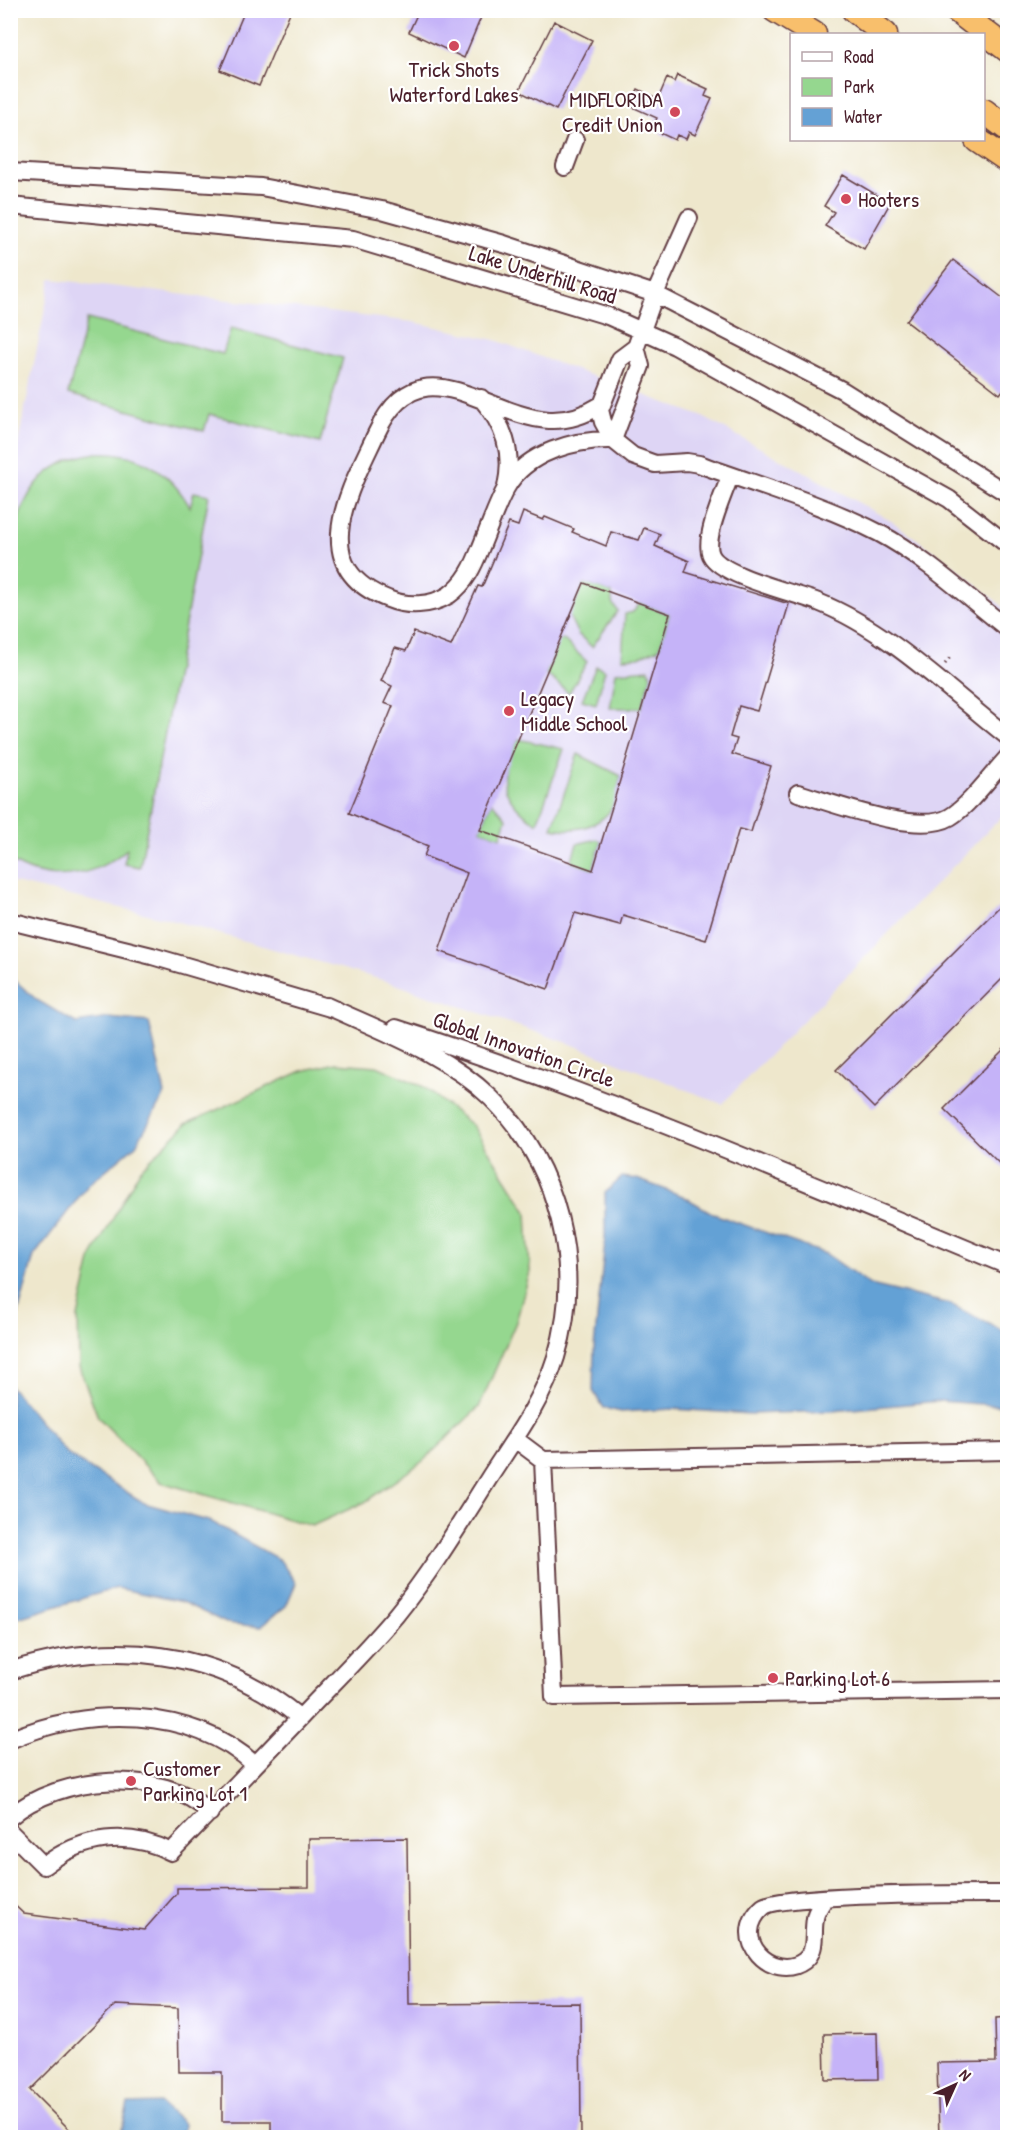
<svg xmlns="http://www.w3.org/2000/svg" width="1018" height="2148" viewBox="0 0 1018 2148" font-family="'Patrick Hand',sans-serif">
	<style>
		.built { fill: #ded5f5 }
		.green { fill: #95d78f; stroke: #707b5d; stroke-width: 1.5 }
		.water { fill: #64a1d5; stroke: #576080; stroke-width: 1.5 }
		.building { fill: #c5b3f8; fill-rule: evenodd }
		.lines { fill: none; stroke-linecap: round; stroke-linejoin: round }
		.minor-casing { stroke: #633d43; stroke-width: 20 }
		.highway-casing { stroke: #633d43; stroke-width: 27 }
		.path { stroke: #633d43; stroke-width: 3; stroke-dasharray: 1.5 4.5; stroke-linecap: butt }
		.minor { stroke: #fff; stroke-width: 16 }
		.highway { stroke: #f8bf6c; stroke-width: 24 }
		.poi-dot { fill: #d1495b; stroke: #fff; stroke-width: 2 }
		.labels { text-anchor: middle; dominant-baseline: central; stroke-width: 4.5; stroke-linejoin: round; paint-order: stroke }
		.poi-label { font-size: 22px; fill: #4a1f2b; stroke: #fff; text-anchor: start }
		.street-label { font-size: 22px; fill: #4a1f2b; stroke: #fff }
	</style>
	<rect width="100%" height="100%" fill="#fff"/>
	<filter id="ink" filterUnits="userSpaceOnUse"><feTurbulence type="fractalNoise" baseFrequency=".0167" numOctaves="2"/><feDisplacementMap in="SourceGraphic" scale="12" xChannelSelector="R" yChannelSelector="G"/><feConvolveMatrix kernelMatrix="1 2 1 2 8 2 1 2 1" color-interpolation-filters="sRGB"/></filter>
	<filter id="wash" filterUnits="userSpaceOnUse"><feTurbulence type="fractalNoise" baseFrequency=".008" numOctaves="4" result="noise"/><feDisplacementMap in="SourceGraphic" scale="24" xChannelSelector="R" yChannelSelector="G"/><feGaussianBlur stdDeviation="1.35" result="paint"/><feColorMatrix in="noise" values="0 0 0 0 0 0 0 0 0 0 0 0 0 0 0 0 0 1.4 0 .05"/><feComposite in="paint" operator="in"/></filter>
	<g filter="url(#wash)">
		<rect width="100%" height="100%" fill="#eee7cc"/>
		<path class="built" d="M51 279 413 322 495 340 701 416 808 474 893 522 949 562 1007 610V811L722 1104 571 1044 386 981 164 918 11 882V478Z"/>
		<path class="green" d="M87 319 223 354 231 328 343 358 320 443 209 414 204 431 68 394Z
			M96 453C139 451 169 471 190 507L194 492 209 495 140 867 124 864 127 849C94 878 48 885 11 861V551C20 498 38 462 96 453Z
			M584 583 612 593V603L618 611 592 647 578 634 569 616Z
			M640 603 670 614 660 648 639 657 622 658 625 614 633 612Z
			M563 639 587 662 569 693 546 674 558 642Z
			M596 666 605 670 596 704 582 700Z
			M649 669 651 677 642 708H610L616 672Z
			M518 739 564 749 537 823C522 814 501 795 504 774 505 763 514 749 518 739Z
			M578 754 621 776C618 786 616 804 609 812 596 828 571 832 552 828Z
			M492 802 507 819 501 837 480 830Z
			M597 839 601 842 593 870 571 862 577 844Z
			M336 1063 377 1066 424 1087 473 1126 527 1212 530 1272 516 1322 479 1407 423 1461 365 1502 312 1526 161 1482 98 1417 79 1367 78 1317 92 1256 140 1170 186 1124 302 1071Z"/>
		<path class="water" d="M11 977 37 1000 76 1023 109 1018 149 1022 165 1094 136 1145 88 1185 34 1256 15 1325 11 1363Z
			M622 1177 637 1179 683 1196 714 1214 826 1254 871 1285 950 1304 1007 1333V1406L939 1401 833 1411 750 1414 673 1409 621 1412 604 1408 593 1391 594 1347 605 1241V1193Z
			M10 1386 67 1454 144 1503 212 1522 280 1560 296 1583 286 1606 260 1627 226 1623 182 1602 117 1588 11 1620Z
			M160 2103 184 2124 183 2137H120L128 2104Z"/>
		<g id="blocks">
			<path class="building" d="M245 10H291L259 86 220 70Z
				M419 10H484L464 58 409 32Z
				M554 21 592 40 556 110 519 91Z
				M677 75 708 89 705 96 712 99 695 135 689 132 686 139 677 135 675 140 660 133 662 129 653 125 657 118 630 106 638 89 658 99 667 78 674 82Z
				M843 175 890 203 864 249 825 226 834 212 824 206Z
				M953 260 1008 302V384L1000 394 906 321Z
				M523 512 543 520 545 517 574 529 572 532 606 546 611 532 639 540 644 528 660 534 655 546 689 561 685 572 789 604 757 711 739 706 730 737 737 739 732 754 771 766 751 832 739 829 706 940 623 915 620 925 575 913 548 989 439 951 467 873 424 856 428 846 349 813 393 706 384 703 392 686 381 681 395 648 406 651 414 632 451 646 478 586 482 587 509 523 518 526ZM584 583 670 614 593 870 480 830Z
				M1008 898V973L874 1108 836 1070Z
				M1008 1045V1172L944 1109Z
				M407 1838 409 2004 580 2003 581 2138H271V2121H222V2072H179L178 2008 115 2005 30 2090 78 2138H10V1901L24 1914 144 1930 177 1893V1888L309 1887V1839Z
				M1008 2018V2138H939L937 2063 996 2062 995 2019Z
				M877 2033 878 2079 825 2080 824 2034Z"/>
		</g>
	</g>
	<g filter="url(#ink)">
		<use href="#blocks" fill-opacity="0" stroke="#633d43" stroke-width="1.5"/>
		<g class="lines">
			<defs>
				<path id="minor" d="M565 167 575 140
					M10 172 261 187 382 210 504 244 655 294 842 390 1008 494
					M10 206 353 239 608 316 675 346 949 499 1008 545
					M689 218 655 294 636 347 620 359 600 410 603 422 613 440 633 456 655 464 687 462 699 464C759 486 823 504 879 533 926 558 967 597 1008 629
					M481 398C504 425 514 452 506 487
					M601 405C585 415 569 421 549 420 484 416 419 340 376 434 350 490 304 567 388 599 407 607 431 606 449 595 466 583 474 565 481 547 489 528 496 506 506 488 526 452 575 439 613 440
					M613 440 641 366 636 347
					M730 476C724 494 703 538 711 555 721 576 795 593 818 602 890 631 948 690 1008 737
					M798 793C833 803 918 836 950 817 970 805 991 775 1008 757
					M10 921 152 956 337 1010
					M396 1028C605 1095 805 1182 1008 1266
					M515 1439 543 1460 1008 1451
					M543 1460 554 1697 1008 1690
					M10 1671C111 1638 217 1649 300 1718
					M10 1740C85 1706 193 1706 255 1765
					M10 1817C58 1775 163 1766 210 1813
					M10 1832 44 1866C82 1836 128 1830 171 1852 214 1808 256 1764 298 1720 331 1685 365 1652 396 1615 431 1572 460 1524 489 1478 514 1439 542 1402 556 1357 584 1266 559 1165 491 1098 446 1054 384 1032 327 1006
					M825 1898C822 1903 818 1909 816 1914 811 1929 819 1950 804 1961 774 1983 727 1939 763 1907 780 1893 974 1894 1008 1894"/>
				<path id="highway" d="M775 10 814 34
					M854 10 885 34
					M956 10 1008 50
					M984 111 1008 129
					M977 140 1008 161"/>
			</defs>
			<use href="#minor" class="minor-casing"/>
			<use href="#highway" class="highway-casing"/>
			<path class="path" d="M945 664 951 656"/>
			<use href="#minor" class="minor"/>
			<use href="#highway" class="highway"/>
		</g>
	</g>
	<g class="poi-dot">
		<circle cx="454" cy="46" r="6"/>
		<circle cx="675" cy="112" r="6"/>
		<circle cx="846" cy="199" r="6"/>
		<circle cx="509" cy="711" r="6"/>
		<circle cx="773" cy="1678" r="6"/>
		<circle cx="131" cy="1781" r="6"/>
	</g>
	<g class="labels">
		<g class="poi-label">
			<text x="454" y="69" text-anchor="middle">Trick Shots<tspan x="454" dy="25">Waterford Lakes</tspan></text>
			<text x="663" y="99" text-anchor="end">MIDFLORIDA<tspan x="663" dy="25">Credit Union</tspan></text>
			<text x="858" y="199">Hooters</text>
			<text x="521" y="698">Legacy<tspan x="521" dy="25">Middle School</tspan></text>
			<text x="785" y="1678">Parking Lot 6</text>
			<text x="143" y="1768">Customer<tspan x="143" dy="25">Parking Lot 1</tspan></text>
		</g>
		<g class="street-label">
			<text transform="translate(543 274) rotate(17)">Lake Underhill Road</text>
			<text transform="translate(524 1049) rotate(19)">Global Innovation Circle</text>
		</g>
	</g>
	<rect width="1018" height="2148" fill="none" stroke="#fff" stroke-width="36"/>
	<rect x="790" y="33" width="195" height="108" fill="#ffffff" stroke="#b7a5aa" stroke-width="1.5"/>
	<rect x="802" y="52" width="30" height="9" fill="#ffffff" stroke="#b7a5aa" stroke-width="1.5"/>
	<text x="844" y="63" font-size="18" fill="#4a1f2b">Road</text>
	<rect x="802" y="78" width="30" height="18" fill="#95d78f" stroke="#b7a5aa" stroke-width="1.5"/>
	<text x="844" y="93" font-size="18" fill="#4a1f2b">Park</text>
	<rect x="802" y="108" width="30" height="18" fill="#64a1d5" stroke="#b7a5aa" stroke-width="1.5"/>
	<text x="844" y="123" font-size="18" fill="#4a1f2b">Water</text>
	<g transform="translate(955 2085) rotate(45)" stroke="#ffffff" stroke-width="4.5" paint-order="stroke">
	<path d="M0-4.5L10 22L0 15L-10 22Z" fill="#4a1f2b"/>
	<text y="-9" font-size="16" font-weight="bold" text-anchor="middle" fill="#4a1f2b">N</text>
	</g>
</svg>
